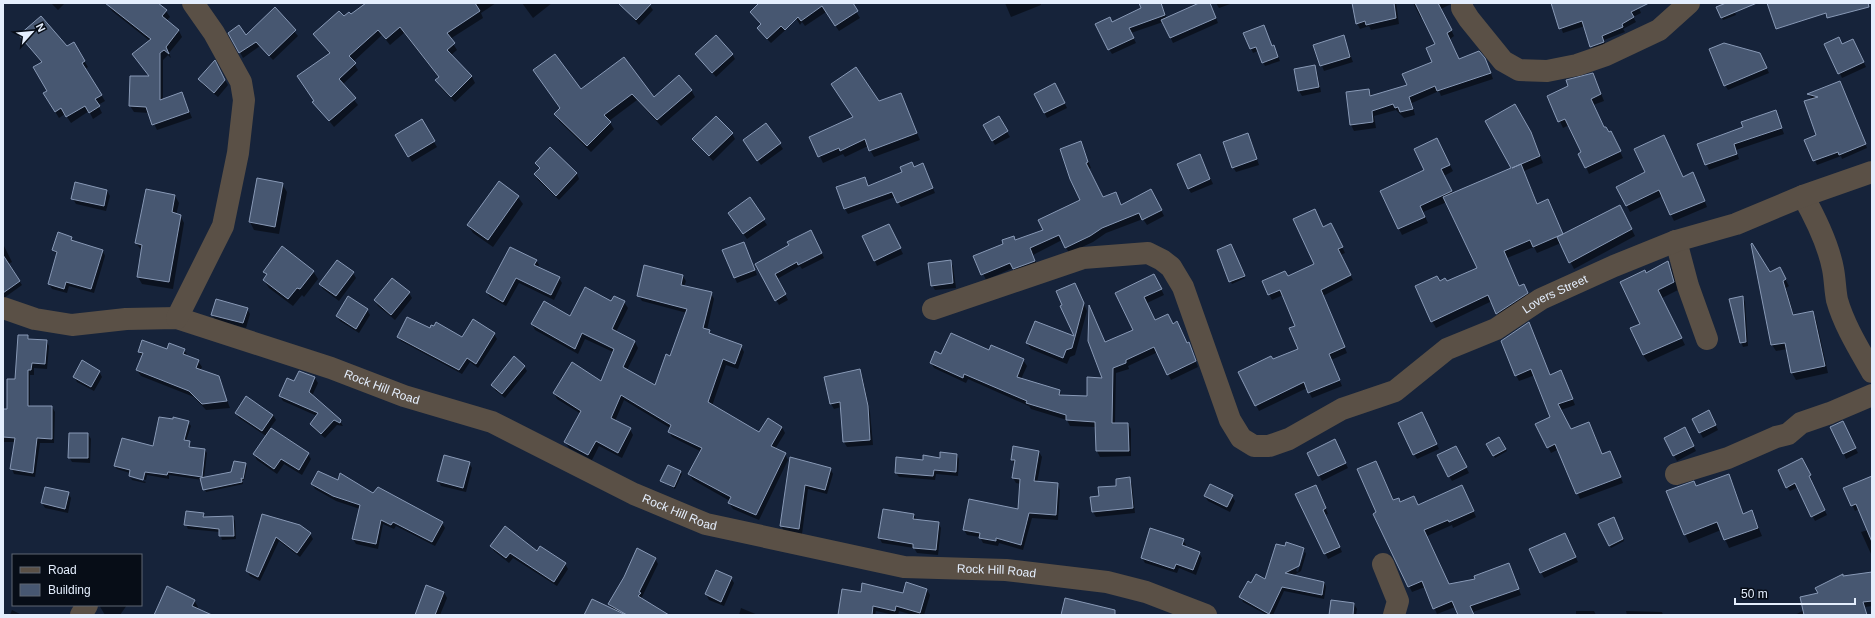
<svg xmlns="http://www.w3.org/2000/svg" width="1875" height="618" viewBox="0 0 1875 618" font-family="Arial,sans-serif">
	<style>
		.shadow { fill: #0007; fill-rule: evenodd }
		.building { fill: #475771; stroke: #8899b6 }
		.lines { fill: none; stroke-linecap: round; stroke-linejoin: round }
		.minor { stroke: #5a5046; stroke-width: 22 }
		.labels { text-anchor: middle; dominant-baseline: central; stroke-width: 3; stroke-linejoin: round; paint-order: stroke }
		.street-label { font-size: 12px; fill: #e4eefd; stroke: #070d17 }
	</style>
	<rect width="100%" height="100%" fill="#16233a"/>
	<path class="shadow" d="M51 3H65L58 10Z
		M107 3H157L166 11 170 17 166 21 179 31 182 37 169 53 171 58 168 55 163 60V100L182 93 192 118 157 130 149 113 134 112 130 106 131 77H150L133 54 150 41 112 11Z
		M368 3H496L481 13 483 18 450 39 457 50 451 55 472 77 475 83 455 102 440 87 437 80 439 78 404 33 390 45 382 35 353 62 358 70 342 85 358 105 334 127 314 102 330 54 314 34 351 15Z
		M522 3H552L533 18Z
		M627 3H648L653 10 639 25 623 7Z
		M761 3H774L791 25 771 43 761 33 758 28 761 25 751 12Z
		M788 3H851L860 18 839 31 826 12 805 26 802 22 800 25Z
		M1005 3H1041V5L1011 17Z
		M1140 3H1161L1167 19 1201 3H1210L1218 23 1173 43 1163 22 1131 33 1136 43 1112 54 1109 49 1112 23 1142 9Z
		M1216 3H1233L1219 8Z
		M1353 3H1396L1399 24 1371 30 1369 26 1360 29 1357 23Z
		M1413 3H1453L1441 9 1454 36 1450 39 1459 60 1488 65 1493 79 1441 96 1439 91 1412 103 1415 115 1404 118 1396 110 1374 116 1376 128 1354 131 1351 125 1369 91 1372 96 1408 85 1434 62 1436 44 1423 17 1421 18Z
		M1552 3H1637L1641 13 1633 17 1636 22 1623 29 1625 32 1604 40 1606 47 1594 51 1585 26 1563 33Z
		M1728 3H1731L1736 15 1723 20 1718 7Z
		M275 9 298 36 273 60 260 46 243 58 230 33 246 36Z
		M1245 34 1274 47 1280 61 1265 66 1258 51 1253 53Z
		M20 35 66 48 73 43 88 67 85 69 105 101 98 105 102 113 93 119 89 111 71 123 65 114 59 118 44 93 48 91 42 63Z
		M1343 36 1353 62 1324 71 1314 45Z
		M1826 44 1855 45 1866 67 1842 78Z
		M697 54H732L735 59 716 77Z
		M1762 58 1769 73 1728 90 1725 85Z
		M624 59 653 99 691 90 695 97 661 126 637 100 609 121 614 129 591 152 559 121 556 114 561 109 534 71 581 91Z
		M214 62 228 85 218 97 202 84 200 79Z
		M1314 66 1317 71 1321 92 1302 96 1299 91Z
		M1596 81 1604 101 1593 105 1604 128 1614 139 1623 158 1589 174 1586 167 1582 153 1569 125 1563 128 1548 96Z
		M1842 86 1867 148 1842 159 1841 156 1817 165 1806 140 1817 136 1812 100 1809 94Z
		M1058 90 1067 108 1047 118 1035 94Z
		M900 94 920 140 874 157 868 146 845 157 843 154 823 163 811 138 854 118 879 102Z
		M1515 106 1534 140 1543 163 1524 171 1538 205 1548 200 1563 235 1624 214 1635 236 1574 269 1561 243 1537 253 1534 247 1507 258 1520 287 1527 291 1531 300 1501 320 1492 301 1436 328 1432 321 1440 282H1447L1478 269 1447 202 1423 212 1428 223 1402 235 1381 192 1426 170 1440 146 1453 171 1444 176 1453 194 1512 169Z
		M1776 112 1784 134 1736 150 1739 159 1709 170 1698 144 1744 128Z
		M998 117 1010 137 995 145 984 126Z
		M421 121 437 147 412 162 397 135Z
		M766 124 783 149 761 165 747 145Z
		M732 134 735 139 713 161 694 140Z
		M1248 134 1259 165 1236 172 1233 167Z
		M1080 142 1091 168 1089 169 1103 198 1115 193 1121 205 1154 196 1164 216 1147 225 1143 219 1106 233 1093 242 1069 253 1062 240 1033 255 1038 267 1017 274 1013 268 986 280 975 257 1004 244 1013 237 1016 241 1044 230 1081 200Z
		M1202 160 1213 184 1191 193 1188 188Z
		M536 163 577 174 579 179 559 200 538 180 535 174 540 169Z
		M912 163 914 168 925 170 935 193 901 207 895 197 848 214 845 209 865 178 869 187 904 172Z
		M1683 178 1696 180 1707 207 1674 221 1662 196 1630 212 1617 187Z
		M282 184 287 192 279 234 254 230 250 222Z
		M107 191 110 196 106 211 76 204 73 199Z
		M175 196 179 203 176 215H180L184 223 173 289 142 284 138 277 142 251 136 243Z
		M518 197 523 204 493 247 473 233 468 225Z
		M749 199 767 225 747 239 732 218Z
		M1323 228 1334 230 1345 253 1340 255 1353 280 1323 296 1347 353 1331 360 1342 386 1312 398 1307 388 1259 411 1256 405 1273 360 1299 349 1297 326 1283 295 1272 300 1263 282 1288 277 1315 264Z
		M891 230 903 254 877 266 875 261Z
		M814 236 824 258 802 269 800 266 777 279 788 300 779 305 756 264 790 246Z
		M71 238 74 242 103 251 105 256 94 293 69 286 67 293 52 289 49 284 57 255 53 250Z
		M744 243 757 275 737 283 724 251Z
		M4 246 12 262 8 264 22 285 4 298Z
		M1232 248 1245 278 1232 284 1224 268Z
		M536 260 539 265 538 268 559 278 562 283 554 300 519 283 506 306 490 297 487 292Z
		M950 261 953 266 956 288 935 290 932 285Z
		M1668 262 1672 270 1678 290 1662 298 1685 345 1648 362 1643 355 1641 324 1646 274Z
		M313 271 318 279 304 297 302 295 293 306 269 288 264 280 267 276 265 272Z
		M353 273 356 278 339 301 323 289 320 284Z
		M682 275 686 281 684 287 711 293 714 299 707 330 711 335 741 346 744 352 738 369 726 365 712 406 759 434 782 427 785 433 775 449 785 454 788 460 759 520 733 509 729 503 730 501 693 480 689 474 702 452 672 437 669 432 670 428 624 400 615 421 630 429 633 435 622 458 599 446 592 460 569 448 565 442 581 414 557 399 554 393 601 382 613 352 585 339 578 354 535 330 532 324 571 317 612 302H624L628 308 616 332 635 342 638 348 627 370 656 386 671 357 687 313 642 301 638 295Z
		M1783 275 1789 286 1786 288 1794 316 1812 312 1816 319 1828 373 1796 380 1792 373 1787 349 1776 351 1772 345Z
		M1157 281 1164 295 1147 303 1155 321 1173 325 1187 344H1189L1198 367 1171 380 1158 352 1128 366 1129 369 1116 373 1115 424H1128L1131 429V456L1100 457 1097 451 1096 427 1070 426 1067 420 1031 409 1029 406 968 379 966 383 934 368 931 363 941 356 989 351 1023 360 1027 366 1021 379 1059 391 1062 396 1088 397 1104 379 1105 343 1134 331 1117 293Z
		M1075 284 1087 311 1075 355 1070 357 1067 364 1031 349 1027 343 1036 322 1075 338 1062 307Z
		M409 293 412 298 395 320 378 306 375 300Z
		M1743 297 1745 302 1748 346 1743 347 1741 342Z
		M349 298 367 310 370 315 359 333 340 321 337 316Z
		M247 309 250 314 246 328 215 320 212 314Z
		M1531 329 1550 376 1564 377 1575 405 1561 410 1571 430 1592 429 1603 455 1613 458 1623 483 1580 499 1559 449 1551 453 1548 447 1552 417 1535 375 1519 381 1516 375Z
		M430 330 462 339 494 334 497 339 478 368 470 362 462 374 401 341 398 337Z
		M28 336 30 340 46 341 49 346 47 369 34 368V375H30V407H52L55 412 54 443H40L35 477 14 474 12 469 15 442H3V410H8Z
		M184 350 188 356 198 361 202 367 200 371 218 377 230 408 206 410 194 397 141 376 137 370 142 357 139 352Z
		M524 366 527 371 505 398 495 390 492 385Z
		M859 370 862 375 870 412 873 445 847 447 844 442 841 407 834 409 831 404 825 378Z
		M99 371 102 377 94 391 77 382 74 377Z
		M299 372 315 378 318 383 312 396 340 421 343 426 337 425 325 438 314 429 311 424 317 416 283 401 280 396 295 382Z
		M236 413 273 415 276 420 270 428 308 454 311 459 302 475 284 464 277 474 257 460 254 454 266 436 239 418Z
		M1712 417 1718 430 1703 438 1693 419Z
		M1424 418 1439 449 1417 459 1414 454Z
		M188 422 191 426 186 441 189 442 191 448 204 449 207 453 204 478 232 473 245 464 247 467 244 480H242L243 484 206 492 202 480 169 475V479L147 475 146 480 131 476V478L146 482 145 483 132 480 130 476V473L117 469 115 466 154 448Z
		M1845 428 1858 453 1846 459 1844 454Z
		M88 434 91 439 90 463 72 462 69 457Z
		M1687 434 1696 451 1677 461 1665 438Z
		M1499 438 1507 451 1495 458 1488 444Z
		M1337 446 1348 468 1322 481 1308 454Z
		M1039 452 1042 457 1037 483 1057 484 1060 490 1058 520 1032 518 1023 550 999 543 998 546 983 543 980 537 967 535 964 530 1019 510 1021 484 1016 483 1013 478 1015 465 1012 459Z
		M1458 452 1469 473 1452 481 1449 476Z
		M957 455 959 459 958 476 936 474 935 480 899 477 896 473 924 461Z
		M791 458 830 468 833 474 827 494 808 489 802 534 784 531 781 526Z
		M469 463 472 468 466 492 441 486 438 480Z
		M1804 463 1812 480 1810 481 1827 515 1815 521 1798 487 1790 491 1787 487Z
		M1379 468 1394 501 1398 499 1401 503 1418 506 1465 492 1476 517 1453 528 1452 525 1427 536 1449 585 1476 579 1509 564 1521 595 1473 612 1474 615H1459L1455 607 1437 614 1425 587 1412 592 1374 514 1378 513Z
		M680 472 682 474 675 489 661 481Z
		M1728 475 1744 515 1752 512 1762 536 1729 548 1721 530 1689 543 1667 492 1696 487Z
		M1129 478 1132 484 1135 513 1096 517 1093 512 1117 487Z
		M1872 480V556L1861 532 1868 530 1859 509 1855 511 1845 489Z
		M312 484 442 523 445 528 435 546 396 526 394 529 383 524 378 549 356 544 353 539 360 509 336 501 315 489Z
		M1319 492 1328 514 1325 515 1342 552 1328 559 1297 495Z
		M68 493 71 498 68 513 45 508 42 503Z
		M1205 496H1232L1235 501 1230 512 1208 501Z
		M203 514 206 518 233 517 235 521 236 539 222 540 220 532 188 529 186 525Z
		M262 515 299 525 310 534 313 539 300 557 279 541 260 581 250 576 247 571Z
		M914 515 917 520 938 523 941 528 938 555 917 553 914 548 882 543 879 537Z
		M1615 520 1624 541 1611 548 1599 525Z
		M1567 539 1578 562 1544 578 1541 572Z
		M1183 540 1186 545 1185 547 1199 553 1202 558 1196 575 1179 568 1177 573 1145 563 1142 558Z
		M491 546 537 552 565 564 568 569 557 586 513 558 509 563 494 551Z
		M1304 549 1306 554 1301 571 1292 576 1324 582 1326 587 1324 599 1284 591 1273 615H1267L1243 602 1241 597 1251 585 1266 580ZM1302 551H1305L1298 572 1296 571Z
		M655 558 658 564 642 597V600L667 615H586L613 610 609 604Z
		M716 571 731 578 734 583 724 606 709 600 706 594Z
		M1872 573V606L1865 607 1867 615H1795L1804 610 1819 594Z
		M927 590 930 595 924 615H913L899 611 898 615H894L876 611 875 615H840L862 593 903 594Z
		M444 592 447 598 440 615H416Z
		M194 600 198 607 197 609 209 615H155Z
		M1354 604 1357 609 1356 615H1330Z
		M99 605H127L120 615H105Z
		M741 608 758 615H739Z
		M12 610 22 615H10Z
		M1576 611H1594L1596 615H1576Z
		M1626 611 1662 612 1663 615H1627Z"/>
	<path class="building" d="M105 3H158L167 10 162 16 179 30 166 47 169 54 164 50 160 53V100L182 92 189 112 152 125 146 107 129 106 130 76H149L132 54 151 39Z
		M366 3H475L480 11 447 33 455 43 447 50 472 76 451 97 435 80 439 77 400 27 386 39 378 30 349 56 356 63 339 79 356 98 329 121 312 102 314 101 297 76 330 53 313 34 339 11 344 16 349 12 351 14Z
		M618 3H652L636 20Z
		M759 3H853L858 11 835 26 822 6 801 21 798 17 785 30 781 26 767 39 757 28 761 24 750 12Z
		M1139 3H1161L1165 15 1129 28 1134 38 1108 50 1095 24 1110 17 1112 22 1141 8Z
		M1199 3H1210L1216 18 1170 38 1161 20Z
		M1352 3H1394L1396 18 1366 25 1365 21 1356 24Z
		M1415 3H1438L1452 30 1447 33 1459 59 1479 51 1485 58 1491 73 1437 91 1435 86 1409 97 1413 109 1400 112 1398 107 1395 108 1393 104 1372 111 1373 122 1350 125 1346 92 1369 89 1370 96 1407 85 1402 74 1432 62 1426 48 1435 44Z
		M1551 3H1649L1631 12 1634 17 1622 24 1623 27 1602 36 1604 42 1590 47 1582 21 1559 29Z
		M1726 3H1757L1721 18 1716 7Z
		M1767 3H1868L1869 7 1827 18 1826 13 1776 29Z
		M275 7 296 30 269 56 256 42 239 53 228 33 239 25 246 35Z
		M41 16 67 46 74 42 85 61 82 63 102 95 95 99 100 106 89 113 85 106 66 117 61 108 55 112 43 93 47 91 33 67 42 62 19 35Z
		M1264 25 1272 46 1274 45 1278 57 1262 63 1256 47 1250 49 1243 33Z
		M716 35 733 54 712 73 695 54Z
		M1344 35 1350 57 1320 66 1313 45Z
		M1839 37 1842 44 1853 39 1864 62 1838 74 1824 44Z
		M1724 43 1760 53 1767 68 1724 86 1709 49Z
		M555 54 581 89 624 57 654 97 679 75 692 90 657 120 632 94 604 115 611 122 587 146 554 114 560 108 533 70Z
		M215 60 225 80 214 93 198 79Z
		M1315 65 1319 87 1298 91 1294 69Z
		M856 67 879 101 901 93 917 133 869 151 865 139 840 151 839 148 818 157 809 137 853 117 831 84Z
		M1593 73 1601 94 1591 99 1604 127H1606L1609 132 1611 131 1621 151 1585 168 1578 154 1581 152 1565 119 1558 122 1547 96 1568 86 1566 80Z
		M1840 81 1866 144 1839 155 1838 152 1813 161 1804 140 1816 135 1804 101 1818 97 1807 94Z
		M1055 83 1065 103 1044 113 1034 94Z
		M1515 104 1531 132 1540 156 1512 168 1521 164 1537 204 1548 199 1563 234 1533 247 1530 240 1504 251 1519 286 1524 284 1528 293 1496 314 1488 295 1431 322 1415 286 1437 276 1440 281 1445 278 1447 281 1477 268 1443 197 1511 168 1485 121Z
		M1776 110 1782 128 1734 144 1737 154 1705 165 1697 144 1743 127 1741 122Z
		M716 116 733 133 709 156 692 139Z
		M999 116 1008 131 992 141 983 125Z
		M422 119 435 141 408 157 395 135Z
		M766 123 781 143 757 161 743 140Z
		M1248 133 1257 159 1232 168 1223 142Z
		M1664 135 1683 177 1693 172 1705 201 1670 215 1659 190 1626 206 1616 187 1645 172 1634 149Z
		M1437 138 1450 165 1441 169 1452 191 1420 206 1425 217 1398 229 1380 191 1424 170 1414 149Z
		M1081 141 1088 162 1086 163 1103 197 1116 192 1121 205 1151 189 1162 210 1142 220 1139 213 1102 228 1090 236 1065 248 1059 235 1030 248 1035 261 1013 269 1010 263 981 275 973 256 1003 244 1002 240 1014 236 1015 240 1043 230 1038 220 1080 200 1070 179 1060 149Z
		M550 147 577 173 556 196 534 174 540 168 535 163Z
		M1200 154 1210 179 1188 189 1177 164Z
		M912 162 914 167 923 163 933 188 897 203 892 192 844 209 836 187 865 177 868 186 902 172 900 167Z
		M257 178 283 183 275 227 249 222Z
		M499 181 519 196 488 240 467 225Z
		M75 182 107 190 104 206 71 199Z
		M146 189 175 195 172 212 181 215 169 282 137 277 142 245 135 243Z
		M750 197 765 219 743 234 728 213Z
		M1620 205 1632 229 1569 263 1557 237Z
		M1315 209 1323 227 1331 223 1343 247 1338 249 1351 275 1321 290 1345 347 1329 354 1340 380 1308 393 1304 382 1255 406 1238 372 1271 356 1273 359 1298 349 1289 328 1295 326 1280 290 1268 295 1262 281 1285 271 1288 276 1314 264 1293 219Z
		M889 224 901 248 874 261 862 236Z
		M811 230 822 253 798 265 797 262 775 274 786 294 775 301 755 264 789 245 787 242Z
		M58 232 72 237 71 240 103 250 91 289 66 282 64 289 48 284 57 252 52 250Z
		M744 242 755 270 734 278 722 250Z
		M1752 243 1770 272 1780 267 1786 279 1783 281 1793 315 1813 311 1825 366 1791 373 1785 343 1771 345 1751 244Z
		M1231 244 1245 276 1229 282 1217 250Z
		M282 246 314 271 300 289 297 288 288 299 263 280 267 274 263 272Z
		M510 247 537 260 534 265 560 277 551 295 516 278 503 302 486 292Z
		M3 255 20 281 3 293Z
		M337 260 354 272 336 296 319 284Z
		M951 260 953 283 931 286 928 263Z
		M1668 261 1674 282 1658 290 1682 338 1643 355 1630 328 1640 324 1620 282 1645 270 1646 273Z
		M644 265 683 275 681 285 712 292 703 328 710 330 709 333 742 345 735 364 723 359 708 402 759 432 768 418 782 427 771 446 786 453 756 515 728 503 731 497 688 474 702 448 668 432 671 425 621 395 611 418 631 428 618 453 596 441 588 455 564 442 581 411 553 393 572 362 601 381 614 349 582 333 575 349 531 324 544 301 570 316 585 287 611 301 614 296 625 301 612 329 635 341 623 367 655 385 666 354 670 356 687 309 637 296Z
		M1154 274 1162 289 1144 297 1155 320 1168 314 1173 324 1177 321 1187 343 1189 342 1196 361 1167 375 1154 347 1126 360V363L1113 368 1112 423H1128L1129 451H1096L1095 422 1066 420V415L1026 403 1027 401 964 374 963 378 930 363 935 351 941 354 951 333 989 350 991 345 1024 359 1017 377 1060 390 1059 395 1087 396V377L1102 378 1088 341 1089 305 1105 342 1133 330 1115 293Z
		M392 278 410 292 391 315 374 300Z
		M1075 283 1084 303 1072 348 1066 350 1063 358 1026 343 1035 321 1074 336 1060 306 1062 305 1056 291Z
		M348 296 368 309 356 329 336 316Z
		M1743 296 1746 342 1740 343 1729 299Z
		M216 299 248 308 243 323 211 315Z
		M407 317 430 328 431 325 434 326 436 322 462 337 473 319 495 333 476 364 467 358 459 370 397 337Z
		M1529 322 1550 375 1561 370 1573 399 1558 404 1571 429 1589 422 1602 454 1610 451 1621 477 1576 494 1555 444 1547 448 1535 424 1550 417 1531 369 1515 376 1501 341Z
		M18 335H28V339L47 340 45 364 32 363 31 370H28V406H52V439L37 438 33 473 10 469 15 438 3 437V409H7V379H15Z
		M142 340 167 349 169 343 185 349 183 354 199 360 196 368 219 376 227 401 202 404 189 391 136 370 143 353 138 352Z
		M514 356 525 366 502 394 491 385Z
		M82 360 100 371 91 387 73 377Z
		M860 369 868 406 870 440 843 442 840 402 830 404 824 377Z
		M299 371 315 377 309 392 341 420 340 423 334 420 321 434 310 424 318 413 279 396 287 378 294 381Z
		M246 396 273 415 262 431 235 413Z
		M1709 410 1716 425 1699 433 1692 419Z
		M1422 412 1437 444 1413 455 1398 423Z
		M159 417 173 419V417L189 421 184 440 190 441 189 447 205 449 202 477 168 472 167 475 145 472 143 480 129 476 130 470 114 466 122 438 153 446Z
		M1843 421 1856 448 1843 454 1830 427Z
		M1685 427 1694 446 1673 456 1664 438Z
		M271 428 309 453 299 470 281 459 274 469 253 454Z
		M69 433H88V458H68Z
		M1499 437 1506 449 1493 456 1486 444Z
		M1335 439 1346 463 1318 476 1307 453Z
		M1013 446 1039 451 1034 481 1058 483 1056 515 1029 513 1021 545 996 538V541L979 538 980 533 963 530 969 499 1018 509 1020 479 1012 478 1015 460H1011Z
		M1456 446 1467 467 1448 477 1437 455Z
		M940 452 957 454 956 472 934 470 933 476 895 473 896 457 923 460V455L940 458Z
		M444 455 470 462 463 488 437 481Z
		M790 457 831 468 825 490 805 485 799 529 780 526Z
		M1802 458 1811 475 1809 476 1825 510 1811 517 1795 483 1786 488 1778 470Z
		M234 461 246 463 243 479 241 478 242 482 203 490 200 478 231 472Z
		M1376 461 1393 500 1399 498 1400 502 1414 496 1418 505 1462 485 1474 511 1449 522 1448 520 1424 530 1449 584 1475 579 1474 576 1509 563 1519 589 1470 606 1474 615H1458L1452 601 1433 609 1422 581 1408 587 1373 514 1376 512 1357 469Z
		M668 465 681 471 674 487 660 481Z
		M318 471 338 480 340 473 373 493 378 487 443 522 432 542 393 522 391 525 381 520 376 544 352 539 360 505 333 496 311 484Z
		M1729 474 1743 514 1752 510 1758 528 1724 540 1717 522 1684 535 1666 491 1694 481 1696 486Z
		M1872 476V542L1856 504 1851 506 1843 488Z
		M1130 477 1133 508 1092 512 1090 497 1099 496 1098 487 1116 486V479Z
		M1210 484 1233 495 1227 507 1204 496Z
		M1316 485 1326 508 1323 510 1340 547 1324 554 1295 494Z
		M45 487 69 492 65 509 41 503Z
		M883 509 914 514 913 519 939 522 936 550 913 548V544L878 538Z
		M186 511 204 513 203 517 233 516 234 536H219V529L184 525Z
		M262 514 300 525 311 533 297 553 276 537 258 577 246 571Z
		M1614 517 1623 539 1609 546 1598 524Z
		M505 526 537 551 540 546 566 563 554 582 510 553 506 558 490 546Z
		M1150 528 1184 539 1182 545 1200 552 1193 570 1176 564 1174 569 1141 558Z
		M1565 533 1576 557 1540 573 1529 549Z
		M1286 542 1304 548 1299 566 1285 573 1324 582 1322 595 1282 587 1269 614 1239 597 1248 581 1251 583 1256 574 1265 579 1276 544 1285 546Z
		M637 548 656 558 639 592 641 593 638 596 669 615H627L608 604 624 577Z
		M716 570 732 577 721 602 705 594Z
		M1872 572V601L1863 602 1867 615H1804L1800 597 1818 593 1815 588 1843 574V576Z
		M906 582 927 589 920 613 896 606 895 611 873 606 872 615H838L842 589 861 592 862 583 903 593Z
		M426 585 444 592 435 615H415Z
		M167 586 195 600 192 606 212 615H154Z
		M1065 598 1115 610V615H1061Z
		M592 599 626 615H584Z
		M1331 600 1354 603 1353 615H1329Z"/>
	<g class="lines">
		<g class="minor">
			<path d="M1462 3V8L1469 19 1503 61 1519 70 1547 71 1577 65 1606 55 1659 30 1689 3"/>
			<path d="M1803 196C1816 219 1828 243 1833 269 1835 279 1835 290 1837 300 1844 325 1859 349 1872 372"/>
			<path d="M1676 241 1688 286 1707 339"/>
			<path id="s1" d="M3 308 35 319 72 325 126 319 177 318 331 368 404 396 492 422 634 494 706 524 904 567 1006 570 1107 582 1146 592 1206 615"/>
			<path id="s2" d="M933 309 1083 258 1148 253 1162 260 1171 267 1183 287 1230 420 1241 438 1254 446H1269L1289 439 1342 409 1395 391 1447 349 1496 329 1541 299 1614 266 1676 241 1736 224 1803 196 1872 172"/>
			<path d="M177 318 223 226 238 153 244 100 241 82 214 33 193 3"/>
			<path d="M1676 474 1728 458 1776 437 1788 434 1801 423 1830 413 1872 395"/>
			<path d="M1383 564 1398 601 1394 615"/>
			<path d="M81 615 87 605"/>
		</g>
	</g>
	<g class="labels">
		<g class="street-label">
			<text stroke="none"><textPath href="#s2" startOffset="793">Lovers Street</textPath></text>
			<text stroke="none"><textPath href="#s1" startOffset="393">Rock Hill Road</textPath></text>
			<text stroke="none"><textPath href="#s1" startOffset="717">Rock Hill Road</textPath></text>
			<text stroke="none"><textPath href="#s1" startOffset="1041">Rock Hill Road</textPath></text>
		</g>
	</g>
	<rect width="1875" height="618" fill="none" stroke="#e4eefd" stroke-width="8"/>
	<rect x="12" y="554" width="130" height="52" fill="#070d17" stroke="#5f6773"/>
	<rect x="20" y="567" width="20" height="6" fill="#5a5046" stroke="#5f6773"/>
	<text x="48" y="574" font-size="12" fill="#e4eefd">Road</text>
	<rect x="20" y="584" width="20" height="12" fill="#475771" stroke="#5f6773"/>
	<text x="48" y="594" font-size="12" fill="#e4eefd">Building</text>
	<g transform="translate(32 32) rotate(63)" stroke="#070d17" stroke-width="3" paint-order="stroke">
	<path d="M0-3L7 15L0 10L-7 15Z" fill="#e4eefd"/>
	<text y="-6" font-size="11" font-weight="bold" text-anchor="middle" fill="#e4eefd">N</text>
	</g>
	<path d="M1735 598v6h120v-6" fill="none" stroke="#e4eefd" stroke-width="2"/>
	<text x="1741" y="598" font-size="12" fill="#e4eefd" stroke="#070d17" stroke-width="3" paint-order="stroke">50 m</text>
</svg>
